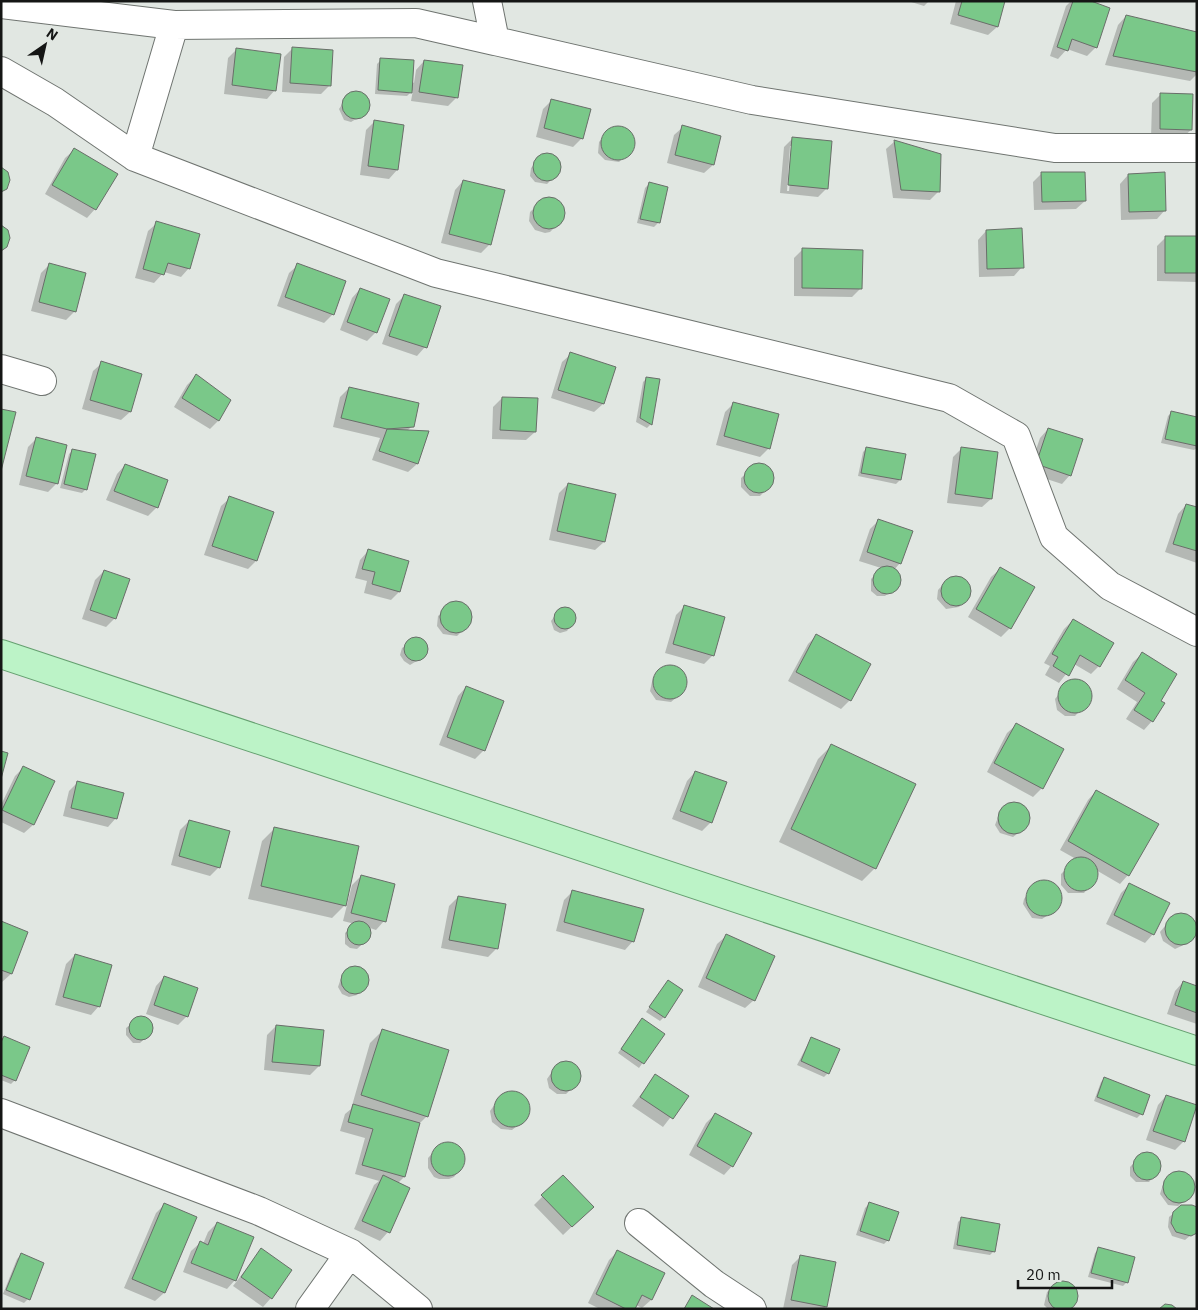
<svg xmlns="http://www.w3.org/2000/svg" width="1198" height="1310" viewBox="0 0 1198 1310" font-family="'IBM Plex Sans',sans-serif">
	<style>
		.shadow { fill: #0003; fill-rule: evenodd }
		.building { fill: #7ac889; stroke: #696e69 }
		.lines { fill: none; stroke-linecap: round; stroke-linejoin: round }
		.minor-casing { stroke: #6f7470; stroke-width: 30 }
		.major-casing { stroke: #65a070; stroke-width: 30 }
		.minor { stroke: #fff; stroke-width: 28 }
		.major { stroke: #bcf3c7; stroke-width: 28 }
	</style>
	<rect width="100%" height="100%" fill="#e1e7e2"/>
	<path class="shadow" d="M908 1H929L924 6Z
		M956 1H1004L997 27 988 35 950 24Z
		M1071 1H1087L1096 47 1087 56 1067 49 1058 59 1050 56 1066 6Z
		M1126 16 1197 33V74L1190 81 1105 65 1118 25Z
		M237 49 275 90 267 99 224 94 228 58Z
		M292 49 330 85 321 94 282 92 284 57Z
		M381 60 414 83 416 70 424 61 457 97 448 106 411 101 413 90 407 96 375 94 377 64Z
		M357 92 365 96 368 104 363 115 351 122 344 120 339 109 349 94Z
		M1161 94 1191 130 1182 138H1151L1152 103Z
		M552 100 582 138 573 147 536 137 543 109Z
		M374 122 397 170 389 179 360 175 366 130Z
		M620 127 632 136 631 151 619 162 605 160 598 153 599 142 610 129Z
		M683 127 713 165 704 173 667 163 674 135Z
		M793 138 827 188 818 197 780 193 784 147ZM790 146H793L789 191H787Z
		M895 141 938 192 930 200 893 198 886 149Z
		M74 150 95 209 87 218 45 194 65 158Z
		M544 155 555 158 559 165 558 173 547 184 535 182 530 176 531 168Z
		M1042 173 1085 201 1076 209 1034 210 1033 182Z
		M1128 175 1165 210 1157 219 1121 220 1120 184Z
		M463 181 490 244 481 253 441 243 455 190Z
		M649 184 658 223 654 227 637 223 645 188Z
		M545 198H555L564 210 562 220 550 232 545 233 535 230 529 221 530 212Z
		M157 223 189 268 181 277 164 272 154 283 135 278 148 231Z
		M986 231 1022 267 1014 276 979 277 978 240Z
		M1166 237H1197V282L1157 281V246Z
		M803 249 861 288 852 297 794 296V258Z
		M49 265 75 311 66 320 31 311 41 273Z
		M298 265 333 314 324 323 277 306 289 273Z
		M360 289 376 332 367 341 340 330 352 298Z
		M404 296 425 347 417 356 382 344 396 304Z
		M571 354 615 368 603 404 594 412 551 398 562 362Z
		M102 363 141 375 130 412 121 420 82 409 93 371Z
		M196 376 218 421 210 429 174 407 187 385Z
		M647 378 651 424 647 428 636 422 643 382Z
		M349 388 412 426 407 431 428 433 417 464 408 472 372 460 380 438 333 427 340 397Z
		M502 398 535 432 526 440 492 439 493 407Z
		M734 403 769 448 760 457 716 445 725 412Z
		M1172 412 1197 418V448L1194 450 1161 443 1168 416Z
		M1048 429 1070 475 1062 484 1028 473 1040 438Z
		M36 439 57 483 48 492 19 485 28 447Z
		M867 448 900 480 896 484 858 476 863 452Z
		M962 448 991 499 982 507 947 503 953 457Z
		M73 450 86 489 82 493 60 488 69 454Z
		M125 465 157 507 148 516 106 500 117 474Z
		M755 465H763L772 475 771 485 760 496H750L741 487V478Z
		M568 484 604 542 595 550 549 540 559 493Z
		M230 498 256 561 248 569 204 555 221 506Z
		M1186 505 1197 509V563L1165 552 1178 514Z
		M879 520 900 563 894 570 897 572 899 583 885 596H877L871 591V579L881 568 859 561 870 529Z
		M368 551 399 592 391 600 364 593 367 581 355 578 360 560Z
		M1000 569 1010 628 1001 637 968 617 991 577Z
		M104 571 115 618 106 627 82 619 95 580Z
		M959 577 966 582 970 595 959 607 946 609 937 599 938 590 949 578Z
		M453 602 462 603 471 614 469 624 457 636 443 634 437 626 438 616Z
		M684 607 713 655 704 664 665 653 676 615Z
		M566 608 572 610 575 620 567 631 560 633 554 630 551 621 560 609Z
		M1073 620 1099 666 1091 674 1074 664 1059 683 1045 675 1050 666 1044 663 1064 629Z
		M816 636 869 665 850 700 841 709 788 681 808 644Z
		M416 638 422 640 427 645 425 656 410 665 404 661 400 655 402 648Z
		M1142 654 1159 702 1152 721 1144 730 1126 719 1137 702 1117 689 1133 662Z
		M667 667 677 668 686 680 684 691 671 702 656 700 650 691 653 677Z
		M1078 681 1087 685 1090 700 1075 716H1065L1057 710 1055 699 1068 683Z
		M466 687 484 750 475 759 439 745 458 696Z
		M1016 725 1042 788 1033 797 987 772 1007 733Z
		M831 746 875 868 862 881 779 842 818 759Z
		M24 767 54 781 33 825 24 833 1 822V805L15 776Z
		M695 772 711 822 702 831 672 819 687 781Z
		M77 783 116 818 108 827 63 816 69 791Z
		M1096 791 1128 875 1120 884 1096 870 1095 880 1084 893H1068L1061 885V874L1076 859 1060 850 1088 800Z
		M1018 804 1026 809 1029 818 1026 827 1013 837 1000 833 995 825 1000 812 1008 805Z
		M189 821 219 867 210 876 171 865 180 830Z
		M275 828 345 905 332 918 248 899 262 841Z
		M361 876 384 921 376 930 370 928V937L357 949 350 948 345 944V933L355 924 343 921 352 885Z
		M1044 882 1055 886 1061 895 1056 910 1042 919 1032 918 1023 904 1024 899 1034 886Z
		M1129 885 1153 934 1145 943 1106 924 1121 893Z
		M573 891 633 941 625 950 556 931 564 900Z
		M458 897 497 948 488 957 441 948 449 906Z
		M1184 914 1192 919 1196 929 1193 938 1188 943 1175 949 1163 941 1160 932 1174 915Z
		M1 922 27 932 11 974 2 982Z
		M726 936 754 1000 745 1008 698 987 717 944Z
		M75 955 99 1006 91 1015 55 1005 66 964Z
		M354 967 365 972 367 984 357 995 349 997 342 994 338 987 342 975Z
		M164 977 187 1016 178 1025 146 1014 156 986Z
		M668 981 664 1017 660 1021 646 1012Z
		M1183 982 1197 987V1024L1167 1014 1175 991Z
		M140 1017 151 1023V1033L140 1043H133L126 1035V1028Z
		M638 1024 663 1034 639 1068 618 1053Z
		M276 1026 319 1066 310 1075 264 1070 267 1035Z
		M383 1030 427 1116 419 1124 404 1177 398 1183 388 1232 380 1241 354 1229 374 1185 379 1181 355 1174 365 1138 340 1131 345 1114 351 1109 370 1043Z
		M4 1037 15 1080 11 1084 1 1080V1040Z
		M811 1038 828 1073 824 1077 797 1065Z
		M569 1062 579 1070 578 1083 566 1094H557L549 1088 547 1079 556 1066Z
		M655 1076 687 1096 663 1127 632 1106Z
		M1105 1078 1141 1114 1137 1118 1094 1101 1101 1082Z
		M515 1093 527 1103 529 1108 526 1119 512 1130 501 1129 492 1122 490 1111 500 1097Z
		M1166 1096 1184 1141 1175 1150 1146 1140 1158 1105Z
		M715 1114 732 1166 724 1175 689 1155 706 1123Z
		M451 1143 460 1148 464 1163 454 1177 449 1179H439L434 1177 428 1168V1158L440 1145Z
		M1143 1153H1150L1157 1157 1159 1170 1149 1182H1136L1130 1176V1167Z
		M1176 1173 1189 1177 1193 1186 1190 1195 1186 1200 1178 1206 1168 1205 1160 1194 1164 1181Z
		M563 1176 584 1215 563 1235 534 1205Z
		M165 1204 196 1218 164 1293 155 1301 124 1288 156 1213Z
		M869 1204 888 1240 884 1244 856 1235 865 1208Z
		M1174 1213 1197 1230 1185 1240 1172 1236 1168 1227 1169 1217Z
		M962 1218 994 1251 990 1255 953 1249 958 1222Z
		M217 1223 235 1280 227 1289 183 1272 191 1251 200 1243 203 1244 208 1232Z
		M1099 1249 1127 1282 1123 1286 1088 1277 1095 1253Z
		M261 1250 271 1298 263 1307 233 1286Z
		M618 1251 664 1273 651 1300 642 1308 636 1305 634 1309H600L588 1303 609 1260Z
		M21 1255 28 1299 24 1303 3 1294 17 1259Z
		M801 1256 826 1307 824 1309H783L792 1265Z
		M1063 1282 1072 1286 1076 1294 1075 1303 1069 1309H1048L1044 1305 1047 1292 1058 1283Z"/>
	<path class="building" d="M962 1H1005L998 27 958 15Z
		M1073 1H1091L1110 8 1097 48 1072 39 1068 51 1057 47Z
		M1126 15 1197 32V72L1113 56Z
		M292 47 333 50 331 86 290 83Z
		M236 48 281 54 276 91 232 85Z
		M380 58 414 60 412 93 378 90Z
		M424 60 463 65 458 98 419 92Z
		M342 105a14 14 0 1 1 28 0a14 14 0 1 1-28 0Z
		M1160 93 1193 94 1192 130 1160 129Z
		M551 99 591 109 583 139 544 128Z
		M374 120 404 125 398 170 368 166Z
		M682 125 721 136 714 165 675 155Z
		M601 143a17 17 0 1 1 34 0a17 17 0 1 1-34 0Z
		M792 137 832 141 828 189 788 185Z
		M894 140 941 154 940 192 901 190Z
		M74 148 118 174 96 210 52 185Z
		M533 167a14 14 0 1 1 28 0a14 14 0 1 1-28 0Z
		M1 167 8 172 10 180 7 189 1 192Z
		M1041 172H1085L1086 201 1042 202Z
		M1165 172 1166 211 1129 212 1128 174Z
		M463 180 505 190 491 245 449 234Z
		M649 182 668 187 660 223 640 219Z
		M533 213a16 16 0 1 1 32 0a16 16 0 1 1-32 0Z
		M156 221 200 234 190 269 168 263 164 275 143 269Z
		M1 225 8 230 10 238 7 247 1 251Z
		M1022 228 1024 268 987 269 986 230Z
		M1165 236H1197V273H1165Z
		M802 248 863 250 862 289 802 288Z
		M49 263 86 273 76 312 39 302Z
		M297 263 346 281 334 315 285 297Z
		M360 288 390 299 377 333 347 322Z
		M404 294 441 306 427 348 389 336Z
		M570 352 616 367 604 404 558 390Z
		M101 361 142 374 131 412 90 400Z
		M196 374 231 400 219 421 182 398Z
		M646 377 660 379 652 425 640 418Z
		M349 387 419 403 414 427 387 429 341 418Z
		M502 397 538 398 536 432 500 430Z
		M733 402 779 414 770 449 724 436Z
		M1 409 16 412 1 471Z
		M1171 411 1197 417V446L1165 439Z
		M1048 428 1083 439 1071 476 1036 464Z
		M387 429 429 431 418 464 379 451Z
		M36 437 67 445 58 484 26 476Z
		M866 447 906 454 901 480 861 473Z
		M961 447 998 452 992 499 955 494Z
		M72 449 96 454 87 490 64 484Z
		M744 478a15 15 0 1 1 30 0a15 15 0 1 1-30 0Z
		M125 464 168 480 158 508 114 491Z
		M568 483 616 494 605 542 557 531Z
		M229 496 274 512 257 561 212 546Z
		M1186 504 1197 507V551L1173 544Z
		M878 519 913 531 901 564 867 552Z
		M368 549 409 561 400 592 372 584 375 572 362 569Z
		M873 580a14 14 0 1 1 28 0a14 14 0 1 1-28 0Z
		M1000 567 1035 587 1011 629 976 609Z
		M104 570 130 579 116 619 90 610Z
		M941 591a15 15 0 1 1 30 0a15 15 0 1 1-30 0Z
		M440 617a16 16 0 1 1 32 0a16 16 0 1 1-32 0Z
		M684 605 725 617 714 656 673 644Z
		M554 618a11 11 0 1 1 22 0a11 11 0 1 1-22 0Z
		M1073 619 1114 643 1100 667 1080 655 1069 676 1053 666 1058 657 1052 654Z
		M816 634 871 664 851 701 796 672Z
		M404 649a12 12 0 1 1 24 0a12 12 0 1 1-24 0Z
		M1142 652 1177 674 1161 701 1165 703 1153 722 1134 710 1145 693 1125 680Z
		M653 682a17 17 0 1 1 34 0a17 17 0 1 1-34 0Z
		M1058 696a17 17 0 1 1 34 0a17 17 0 1 1-34 0Z
		M466 686 504 701 485 751 447 737Z
		M1016 723 1064 749 1043 789 994 763Z
		M831 744 916 784 876 869 791 829Z
		M1 751 8 753 1 779Z
		M23 766 55 781 34 825 2 810Z
		M695 771 727 782 712 823 680 811Z
		M77 781 124 793 117 819 71 808Z
		M1096 790 1159 824 1129 876 1068 841Z
		M998 818a16 16 0 1 1 32 0a16 16 0 1 1-32 0Z
		M189 820 230 831 220 868 179 856Z
		M274 827 359 846 346 906 261 886Z
		M1064 874a17 17 0 1 1 34 0a17 17 0 1 1-34 0Z
		M361 875 395 884 386 922 351 913Z
		M1026 898a18 18 0 1 1 36 0a18 18 0 1 1-36 0Z
		M1129 883 1170 903 1154 935 1114 915Z
		M572 890 644 909 634 942 564 922Z
		M458 896 506 904 498 949 449 940Z
		M1165 929a16 16 0 1 1 32 0a16 16 0 1 1-32 0Z
		M347 933a12 12 0 1 1 24 0a12 12 0 1 1-24 0Z
		M1 921 28 932 12 974 1 970Z
		M726 934 775 956 755 1001 706 978Z
		M75 954 112 965 100 1007 63 997Z
		M341 980a14 14 0 1 1 28 0a14 14 0 1 1-28 0Z
		M164 976 198 988 188 1017 154 1005Z
		M668 980 683 990 665 1018 649 1007Z
		M1183 981 1197 986V1013L1175 1005Z
		M129 1028a12 12 0 1 1 24 0a12 12 0 1 1-24 0Z
		M642 1018 665 1034 644 1064 621 1049Z
		M276 1025 324 1030 320 1066 272 1062Z
		M382 1029 449 1050 428 1117 361 1095Z
		M4 1036 30 1047 16 1081 1 1075V1042Z
		M811 1037 840 1049 829 1074 801 1061Z
		M551 1076a15 15 0 1 1 30 0a15 15 0 1 1-30 0Z
		M655 1074 689 1096 673 1119 640 1097Z
		M1104 1077 1150 1095 1143 1115 1097 1097Z
		M494 1109a18 18 0 1 1 36 0a18 18 0 1 1-36 0Z
		M1166 1095 1197 1105 1185 1142 1153 1131Z
		M353 1104 420 1123 405 1177 362 1165 373 1129 348 1122Z
		M715 1113 752 1133 733 1167 697 1146Z
		M431 1159a17 17 0 1 1 34 0a17 17 0 1 1-34 0Z
		M1133 1166a14 14 0 1 1 28 0a14 14 0 1 1-28 0Z
		M1163 1187a16 16 0 1 1 32 0a16 16 0 1 1-32 0Z
		M383 1175 410 1188 390 1233 362 1221Z
		M563 1175 594 1207 572 1227 541 1195Z
		M869 1202 899 1212 889 1241 860 1231Z
		M164 1203 197 1217 165 1293 132 1279Z
		M1181 1205H1192L1197 1207V1233L1191 1236 1176 1232 1171 1223 1173 1212Z
		M961 1217 1000 1224 995 1252 957 1245Z
		M217 1222 254 1237 236 1281 191 1263 200 1241 208 1245Z
		M1098 1247 1135 1257 1128 1283 1091 1273Z
		M261 1248 292 1270 272 1299 241 1277Z
		M617 1250 665 1273 652 1300 642 1295 635 1309H626L596 1294Z
		M21 1253 44 1263 30 1300 6 1290Z
		M800 1255 836 1262 827 1307 791 1300Z
		M1048 1296a15 15 0 1 1 30 0a15 15 0 1 1-30 0Z
		M692 1295 714 1309H684Z
		M1165 1304 1172 1305 1177 1309H1159Z"/>
	<g class="lines">
		<defs>
			<path id="minor" d="M1 4 174 25 416 23 495 41 487 1
				M495 41 752 100 1055 148H1197
				M1 71 55 102 135 157 436 273 949 398 1016 436 1054 537 1110 586 1197 632
				M135 157 174 25
				M1 369 42 381
				M1 1113 259 1211 350 1253 418 1309
				M639 1223 714 1284 752 1309
				M310 1309 350 1253"/>
			<path id="major" d="M1 654 1197 1051"/>
		</defs>
		<use href="#minor" class="minor-casing"/>
		<use href="#major" class="major-casing"/>
		<use href="#minor" class="minor"/>
		<use href="#major" class="major"/>
	</g>
	<rect width="1198" height="1310" fill="none" stroke="#151615" stroke-width="5"/>
	<g transform="translate(45 45) rotate(34)" stroke="#e1e7e2" stroke-width="4" paint-order="stroke">
	<path d="M0-4L9 19L0 12L-9 19Z" fill="#151615"/>
	<text y="-8" font-size="14" font-weight="bold" text-anchor="middle" fill="#151615">N</text>
	</g>
	<path d="M1018 1280v8h94v-8" fill="none" stroke="#151615" stroke-width="2.5"/>
	<text x="1026" y="1280" font-size="15" fill="#151615" stroke="#e1e7e2" stroke-width="4" paint-order="stroke">20 m</text>
</svg>
